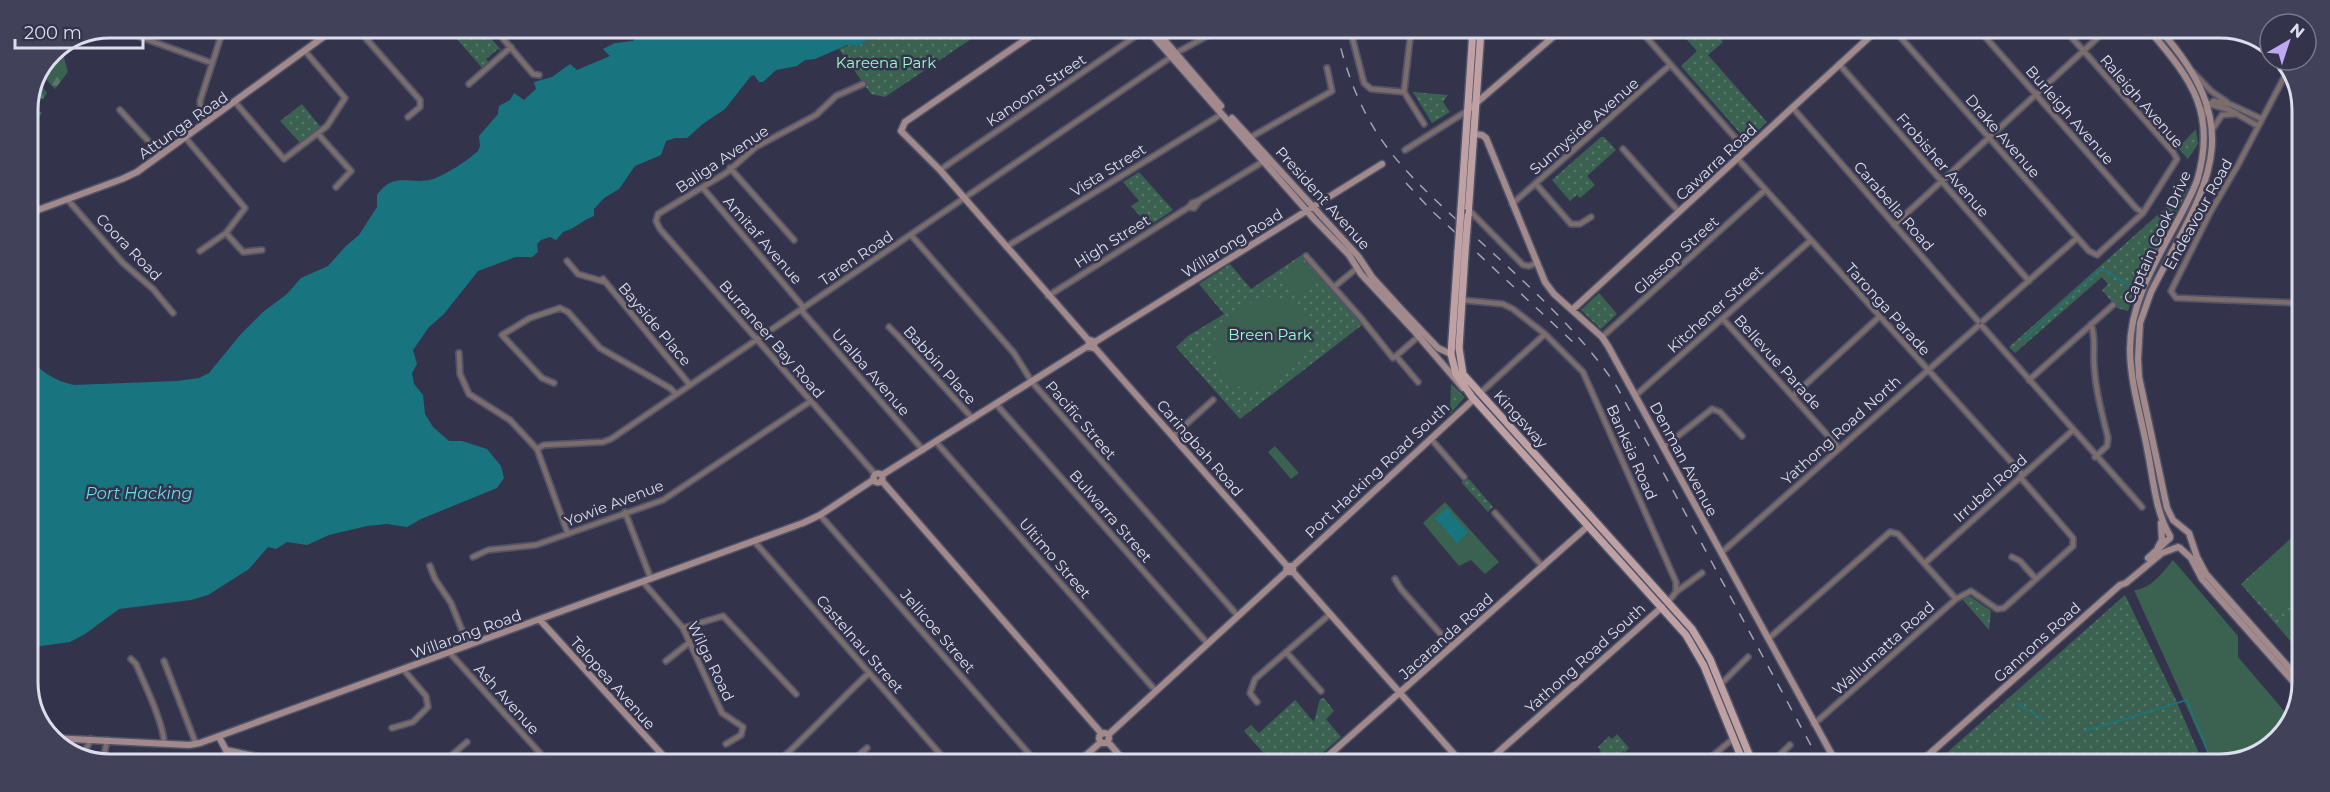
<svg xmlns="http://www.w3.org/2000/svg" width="2330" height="792" viewBox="0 0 2330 792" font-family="Montserrat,sans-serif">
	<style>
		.grass { fill: url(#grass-dots) }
		.forest { fill: url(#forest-firs) }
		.pitch { fill: #3b6250 }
		.water { fill: #187580 }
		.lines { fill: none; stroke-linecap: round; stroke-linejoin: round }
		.stream { stroke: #187580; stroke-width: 1.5 }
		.street-casing { stroke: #515369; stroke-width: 8 }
		.secondary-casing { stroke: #515369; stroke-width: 9 }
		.primary-casing { stroke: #515369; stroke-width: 10 }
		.street { stroke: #7c6d6d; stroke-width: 4.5 }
		.secondary { stroke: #a28a8c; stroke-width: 6 }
		.primary { stroke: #bfa1a3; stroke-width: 7 }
		.rail { stroke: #a2a4b6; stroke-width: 1.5; stroke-dasharray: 10 10; stroke-linecap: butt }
		.primary-bridge-casing { stroke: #515369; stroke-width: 10; stroke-linecap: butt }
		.primary-bridge { stroke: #bfa1a3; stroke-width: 7 }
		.labels { text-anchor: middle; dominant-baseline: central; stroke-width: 5; stroke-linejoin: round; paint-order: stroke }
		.park-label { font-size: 15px; fill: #99facc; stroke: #33344c }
		.street-label { font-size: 15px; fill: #dcdeed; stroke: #33344c }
		.water-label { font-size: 16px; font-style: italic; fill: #60deee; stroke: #33344c }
		.rim { fill: none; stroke: #dcdeed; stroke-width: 3 }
	</style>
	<defs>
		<pattern id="grass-dots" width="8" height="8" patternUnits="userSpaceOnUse" patternTransform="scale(1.5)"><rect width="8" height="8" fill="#3b6250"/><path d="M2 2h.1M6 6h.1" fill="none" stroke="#57786a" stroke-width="1.8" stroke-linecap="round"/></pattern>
		<pattern id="forest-firs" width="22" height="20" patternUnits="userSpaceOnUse" patternTransform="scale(1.5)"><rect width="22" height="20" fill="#3b6250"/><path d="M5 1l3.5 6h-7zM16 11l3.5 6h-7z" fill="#57786a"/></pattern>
	</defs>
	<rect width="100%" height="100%" fill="#33344c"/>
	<path class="grass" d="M452 28H482L502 51 498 49 486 59 489 63 483 69 449 30Z
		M885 29H976L977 32 986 29 885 97 871 94 839 49 849 45 858 46Z
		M1678 30H1722L1717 34 1723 42 1708 55 1767 122 1747 141 1681 66 1697 51Z
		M1413 92 1448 95 1443 102 1450 112 1432 123Z
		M302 104 323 130 303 146 280 121Z
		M2196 129 2198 144 2188 159 2178 148Z
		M1601 137H1604L1616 150 1587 176 1595 185 1580 198 1577 195 1570 201 1552 180Z
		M1139 172 1173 210 1149 226 1131 206 1139 201 1123 182Z
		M2189 187 2135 295 2133 294 2128 311 2117 308 2102 290 2108 284 2102 277 2015 353 2009 347Z
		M1303 254 1362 325 1240 419 1176 347 1188 336 1224 314 1199 284 1230 264 1251 289Z
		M1599 293 1617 314 1601 329 1581 310Z
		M1451 384 1465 397 1450 414Z
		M1469 479 1493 507 1488 512 1461 482Z
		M2300 530 2299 651 2241 584Z
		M2125 595 2175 698 2204 765 1934 764Z
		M1967 596 1971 597 1991 611 1989 630 1963 600Z
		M1324 698 1334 711 1326 719 1341 737 1311 763H1279L1271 755 1267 757 1244 731 1251 725 1259 733 1295 700 1314 722 1320 699Z
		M1617 734 1629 748 1625 752 1623 751 1613 764H1595L1591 760 1601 751 1598 747 1609 736 1612 739Z"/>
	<path class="forest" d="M61 47 68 72 55 89 41 74 51 51Z
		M38 81 47 93 43 99 37 97 33 106 42 113 27 133V104Z"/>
	<path class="pitch" d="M1299 259 1317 274 1296 297 1284 284 1290 271Z
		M1267 297C1286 298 1304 307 1308 327 1311 346 1304 360 1289 371 1281 377 1273 385 1262 388 1229 396 1202 360 1219 330 1223 322 1232 317 1239 311 1248 304 1255 299 1267 297Z
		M1275 446 1299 473 1291 479 1268 452Z
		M1445 502 1499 562 1485 574 1471 560 1459 566 1423 523Z
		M2295 541 2300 546 2299 596 2277 615 2248 582Z
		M2173 560 2238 636V657L2291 719 2271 748 2221 765H2213L2134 590C2151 589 2162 573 2173 560Z
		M2288 614 2299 627V632L2290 640 2277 623Z"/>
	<path class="water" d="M647 28 885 29 858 46 847 45 815 59 805 60 797 66 776 70 763 82H759L754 75 751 76 725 109 704 123 687 138H675L666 141 661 155 635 166 619 189 604 198 594 209V216C582 220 575 229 563 232L556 240 550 237 541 240 537 244 538 252 532 257H515L478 271 444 314 429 327 413 350 417 364 412 373 414 384 423 395 425 414 433 427 449 441H462L487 449 501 466 504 478 497 488 421 519 407 527 387 524 367 526 329 535 307 545 287 542 276 549 268 547 249 569 208 595 191 600 119 609 85 634 70 642 27 648V355C39 371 55 381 74 385L177 381 199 378 209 373 241 334 263 312 287 294 301 278 328 266 346 246 359 235 377 207V195C394 170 411 186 433 179 447 174 467 161 478 151L480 146 479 136 498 114 499 106 510 100 514 93 524 100 536 89 534 82 552 77 570 64 577 70 610 56 603 49 615 43 633 41Z
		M1447 508 1468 532 1457 543 1435 518Z"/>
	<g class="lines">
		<path class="stream" d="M1259 29 1264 32
			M2024 339 2100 270 2106 271 2133 288
			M2017 704 2045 720
			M2085 731 2187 700 2213 765"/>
		<defs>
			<path id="street" d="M356 27 420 100V107L408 117
				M414 28 418 32
				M494 28 533 74 539 75
				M1350 29 1364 83 1371 89 1404 92
				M1411 30 1404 92 1424 124
				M1640 30 1746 150
				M1895 31 2089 251 2097 255 2143 213 2177 159 2173 152 2066 31
				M1980 31 2136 208 2143 213
				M140 37 212 63
				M1176 53 1220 29
				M1839 64 2029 281
				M2289 68 2238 165 2211 211 2171 291 2176 298 2301 303
				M2193 72 2211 91 2227 102
				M469 84 511 47
				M863 84 836 96 816 115 756 147 726 173 658 214 656 221 660 229 875 474
				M235 102 284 159 327 126 345 98 305 51
				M2205 103 2230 110 2258 126
				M1792 107 1978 321
				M120 110 161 155
				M2203 119 2206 106 2214 101 2232 105 2262 119
				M207 121 201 111 200 101 224 27
				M2212 130 2222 115 2236 114
				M318 134 351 171 336 187
				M184 136 245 208 226 233 243 252 262 250
				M1251 137 1332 91 1327 68
				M1623 149 1679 212
				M1405 150 1467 111
				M1737 158 2023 475
				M730 168 794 240
				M940 170 1146 29
				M1536 184 1571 224H1580L1591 217
				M703 188 804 308
				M67 199 123 263 153 289 173 313
				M1200 200 1264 161
				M1512 204 1670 65
				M1468 209 1523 265 1529 266 1537 263
				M1894 225 2105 31
				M911 235 1014 353 1032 382 1238 616
				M1006 247 1222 114
				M200 251 226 233
				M1306 256 1361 318 1393 358 1396 356 1418 382
				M567 261 578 274 605 282
				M603 279 690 385
				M1334 287 1357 268
				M1048 296 1189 207 1192 203 1200 200 1194 208 1189 207
				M1462 300 1503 304 1513 309 1545 334 1583 372 1676 582V592
				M801 310 923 450
				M1723 319 1839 448
				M1983 321 2077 238
				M2091 324C2096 338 2093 349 2094 363 2095 388 2102 414 2108 438L2107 446 2095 457
				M1982 326 2142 507
				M889 327 899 337 973 419
				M1602 337 1765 190
				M459 353 460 374 469 394 510 420 537 449 568 534
				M1396 356 1419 336
				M2029 380 2113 305
				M554 383 542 378 502 335 530 318 560 308 568 312 600 348 670 388 676 394
				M1479 394 1545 334
				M1636 395 1810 241
				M1793 396 1879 317
				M996 404 1208 644
				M1173 436 1213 400
				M1431 439 1464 477
				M936 442 1156 691
				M1664 447 1712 409 1720 412 1742 436
				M537 449 544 445 603 442 611 439 1171 57
				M625 512 651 579
				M1495 513 1543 567
				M820 515 1037 763
				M754 541 947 762
				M1721 553 1978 326
				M473 557 488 550 536 545 663 500 811 401
				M2012 557 2020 561 2036 579
				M1925 563 2072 431
				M430 566 435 579 451 603 468 645
				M1395 579 1401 589 1452 647
				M643 582 683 628 722 713 743 727 741 735 726 744
				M1668 602 1676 592 1702 573
				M683 628 723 616 796 694
				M1768 639 1890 532 1898 534 1956 599
				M449 652 548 762
				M1286 652 1321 691
				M131 659 136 664C144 683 164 724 164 743
				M164 661 196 744
				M666 661 690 642
				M1721 684 1748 657
				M1257 702 1250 693 1255 679 1330 614
				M1814 724 1956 599 1971 591 1997 609 2004 608 2073 546V538L2020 477
				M392 728 413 722 428 707 426 696 403 669
				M81 759 91 739
				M103 761 107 740
				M224 761 226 750
				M445 761 467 742
				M778 762C810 733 838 702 869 673
				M851 762 867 748
				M1703 764 1734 738
				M1770 764 1790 745"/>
			<path id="secondary" d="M1041 29 905 122 901 131 940 170 1089 341
				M1147 29 1315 220 1349 255 1361 274 1415 332 1463 388
				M1155 29 1221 106
				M2150 31C2192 80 2217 113 2197 181 2175 235 2130 288 2130 349 2130 382 2141 416 2147 448 2153 476 2155 511 2170 536
				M2161 31C2252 134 2204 188 2151 292L2140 323 2138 359 2139 377 2167 508 2173 520 2189 533 2197 557 2206 574 2299 679
				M1467 111 1561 30
				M1232 118 1358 256 1372 277 1403 311 1438 348 1451 354
				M1474 134 1482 135 1486 138 1545 282 1554 294 1602 337 1608 346 1837 764
				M27 214 122 179 137 172 337 27
				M1572 310 1876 31
				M1095 342 1093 348 1088 346 1090 340 1095 342 1382 164
				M1094 347 1287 566
				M873.5 478a4.5 4.5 0 1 1 9 0a4.5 4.5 0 1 1-9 0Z
				M882 475 1088 346
				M882 481 1102 734
				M2158 547 2162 540 2161 523
				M2180 548 2191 558 2202 579 2299 688
				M2148 558 2170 538
				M1293 566 1474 399
				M1293 572 1462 763
				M540 620 669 762
				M1099 738a5 5 0 1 1 10 0a5 5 0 1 1-10 0Z
				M1108 735 1286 572 1287 566H1293V572H1286
				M219 737 226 750 277 761
				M51 738 189 745 200 743 803 523 820 515 873 480
				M1108 742 1126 763
				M1077 763 1101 742
				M1320 763 1588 526
				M1485 764 1662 607
				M1918 764 2120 585 2126 583 2162 553 2178 547"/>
			<path id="primary" d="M1461 209 1473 30
				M1468 216 1481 30
				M1458 251 1451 354 1456 374 1472 397 1686 635 1704 666 1744 764
				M1465 253 1459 348 1463 374 1692 629 1710 659 1753 764"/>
		</defs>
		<use href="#street" class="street-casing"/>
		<use href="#secondary" class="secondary-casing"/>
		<use href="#primary" class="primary-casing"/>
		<use href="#street" class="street"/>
		<use href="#secondary" class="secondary"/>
		<use href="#primary" class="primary"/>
		<path class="rail" d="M1336 29C1345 68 1358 106 1381 139 1402 170 1431 196 1459 222 1515 274 1574 323 1617 387L1821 764
			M1406 183 1431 210 1573 342"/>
		<defs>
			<path id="primary-bridge" d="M1458 251 1461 209
				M1465 253 1468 216"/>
		</defs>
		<use href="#primary-bridge" class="primary-bridge-casing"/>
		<use href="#primary-bridge" class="primary-bridge"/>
	</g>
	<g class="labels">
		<g class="park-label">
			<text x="886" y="62">Kareena Park</text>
			<text x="1270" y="334">Breen Park</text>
		</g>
		<g class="street-label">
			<text transform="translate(1036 90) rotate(-34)">Kanoona Street</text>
			<text transform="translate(2142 101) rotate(49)">Raleigh Avenue</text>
			<text transform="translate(2070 115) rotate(49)">Burleigh Avenue</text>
			<text transform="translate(183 125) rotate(-35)">Attunga Road</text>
			<text transform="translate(1584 126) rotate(-41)">Sunnyside Avenue</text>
			<text transform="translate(2003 136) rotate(49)">Drake Avenue</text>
			<text transform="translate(722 159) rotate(-34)">Baliga Avenue</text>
			<text transform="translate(1716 162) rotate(-43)">Cawarra Road</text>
			<text transform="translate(1943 165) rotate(49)">Frobisher Avenue</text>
			<text transform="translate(1108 170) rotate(-32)">Vista Street</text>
			<text transform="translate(1323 198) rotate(48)">President Avenue</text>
			<text transform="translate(1894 206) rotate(49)">Carabella Road</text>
			<text transform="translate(2198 214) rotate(-61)">Endeavour Road</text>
			<text transform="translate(2157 237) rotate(-66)">Captain Cook Drive</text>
			<text transform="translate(763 240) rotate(49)">Amitaf Avenue</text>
			<text transform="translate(1112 241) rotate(-32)">High Street</text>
			<text transform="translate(1232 243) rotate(-32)">Willarong Road</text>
			<text transform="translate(129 247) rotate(46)">Coora Road</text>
			<text transform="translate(1676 255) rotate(-42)">Glassop Street</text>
			<text transform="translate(856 258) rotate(-34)">Taren Road</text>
			<text transform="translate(1715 309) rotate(-42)">Kitchener Street</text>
			<text transform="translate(1888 309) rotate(48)">Taronga Parade</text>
			<text transform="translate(655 324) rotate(50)">Bayside Place</text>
			<text transform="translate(772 339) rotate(49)">Burraneer Bay Road</text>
			<text transform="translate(1778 362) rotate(48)">Bellevue Parade</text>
			<text transform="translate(940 365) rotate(48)">Babbin Place</text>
			<text transform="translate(871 372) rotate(49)">Uralba Avenue</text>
			<text transform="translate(1521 419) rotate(48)">Kingsway</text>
			<text transform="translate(1081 420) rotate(49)">Pacific Street</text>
			<text transform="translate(1841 430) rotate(-42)">Yathong Road North</text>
			<text transform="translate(1200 448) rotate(49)">Caringbah Road</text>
			<text transform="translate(1632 452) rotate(66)">Banksia Road</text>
			<text transform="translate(1684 459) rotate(62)">Denman Avenue</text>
			<text transform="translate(1377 470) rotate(-43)">Port Hacking Road South</text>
			<text transform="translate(1990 488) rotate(-42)">Irrubel Road</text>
			<text transform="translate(614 503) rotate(-21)">Yowie Avenue</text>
			<text transform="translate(1111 516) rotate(49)">Bulwarra Street</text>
			<text transform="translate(1055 558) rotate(49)">Ultimo Street</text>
			<text transform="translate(938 631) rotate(49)">Jellicoe Street</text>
			<text transform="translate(466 634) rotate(-20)">Willarong Road</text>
			<text transform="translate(1446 636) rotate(-42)">Jacaranda Road</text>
			<text transform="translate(2037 642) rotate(-42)">Gannons Road</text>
			<text transform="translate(860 644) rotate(49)">Castelnau Street</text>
			<text transform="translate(1883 648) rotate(-42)">Wallumatta Road</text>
			<text transform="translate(1585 658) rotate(-42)">Yathong Road South</text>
			<text transform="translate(711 661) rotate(64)">Wilga Road</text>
			<text transform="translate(613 683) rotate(48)">Telopea Avenue</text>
			<text transform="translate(507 699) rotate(48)">Ash Avenue</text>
		</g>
		<g class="water-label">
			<text x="139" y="493">Port Hacking</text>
		</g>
	</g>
	<path d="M0 0H2330V792H0ZM110 38H2220A72 72 0 0 1 2292 110V682A72 72 0 0 1 2220 754H110A72 72 0 0 1 38 682V110A72 72 0 0 1 110 38Z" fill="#414259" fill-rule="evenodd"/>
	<path class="rim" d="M110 38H2220A72 72 0 0 1 2292 110V682A72 72 0 0 1 2220 754H110A72 72 0 0 1 38 682V110A72 72 0 0 1 110 38Z"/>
	<g transform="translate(2288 42) rotate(39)"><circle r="28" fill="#33344c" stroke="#77788c" stroke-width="1.5"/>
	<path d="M0-4.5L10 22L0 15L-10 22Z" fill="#c1a8f3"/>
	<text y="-9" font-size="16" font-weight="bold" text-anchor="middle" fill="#dcdeed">N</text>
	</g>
	<path d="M15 39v9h128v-9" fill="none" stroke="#dcdeed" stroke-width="3"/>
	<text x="24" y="39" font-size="18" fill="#dcdeed" stroke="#33344c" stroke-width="4.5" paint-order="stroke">200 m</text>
</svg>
